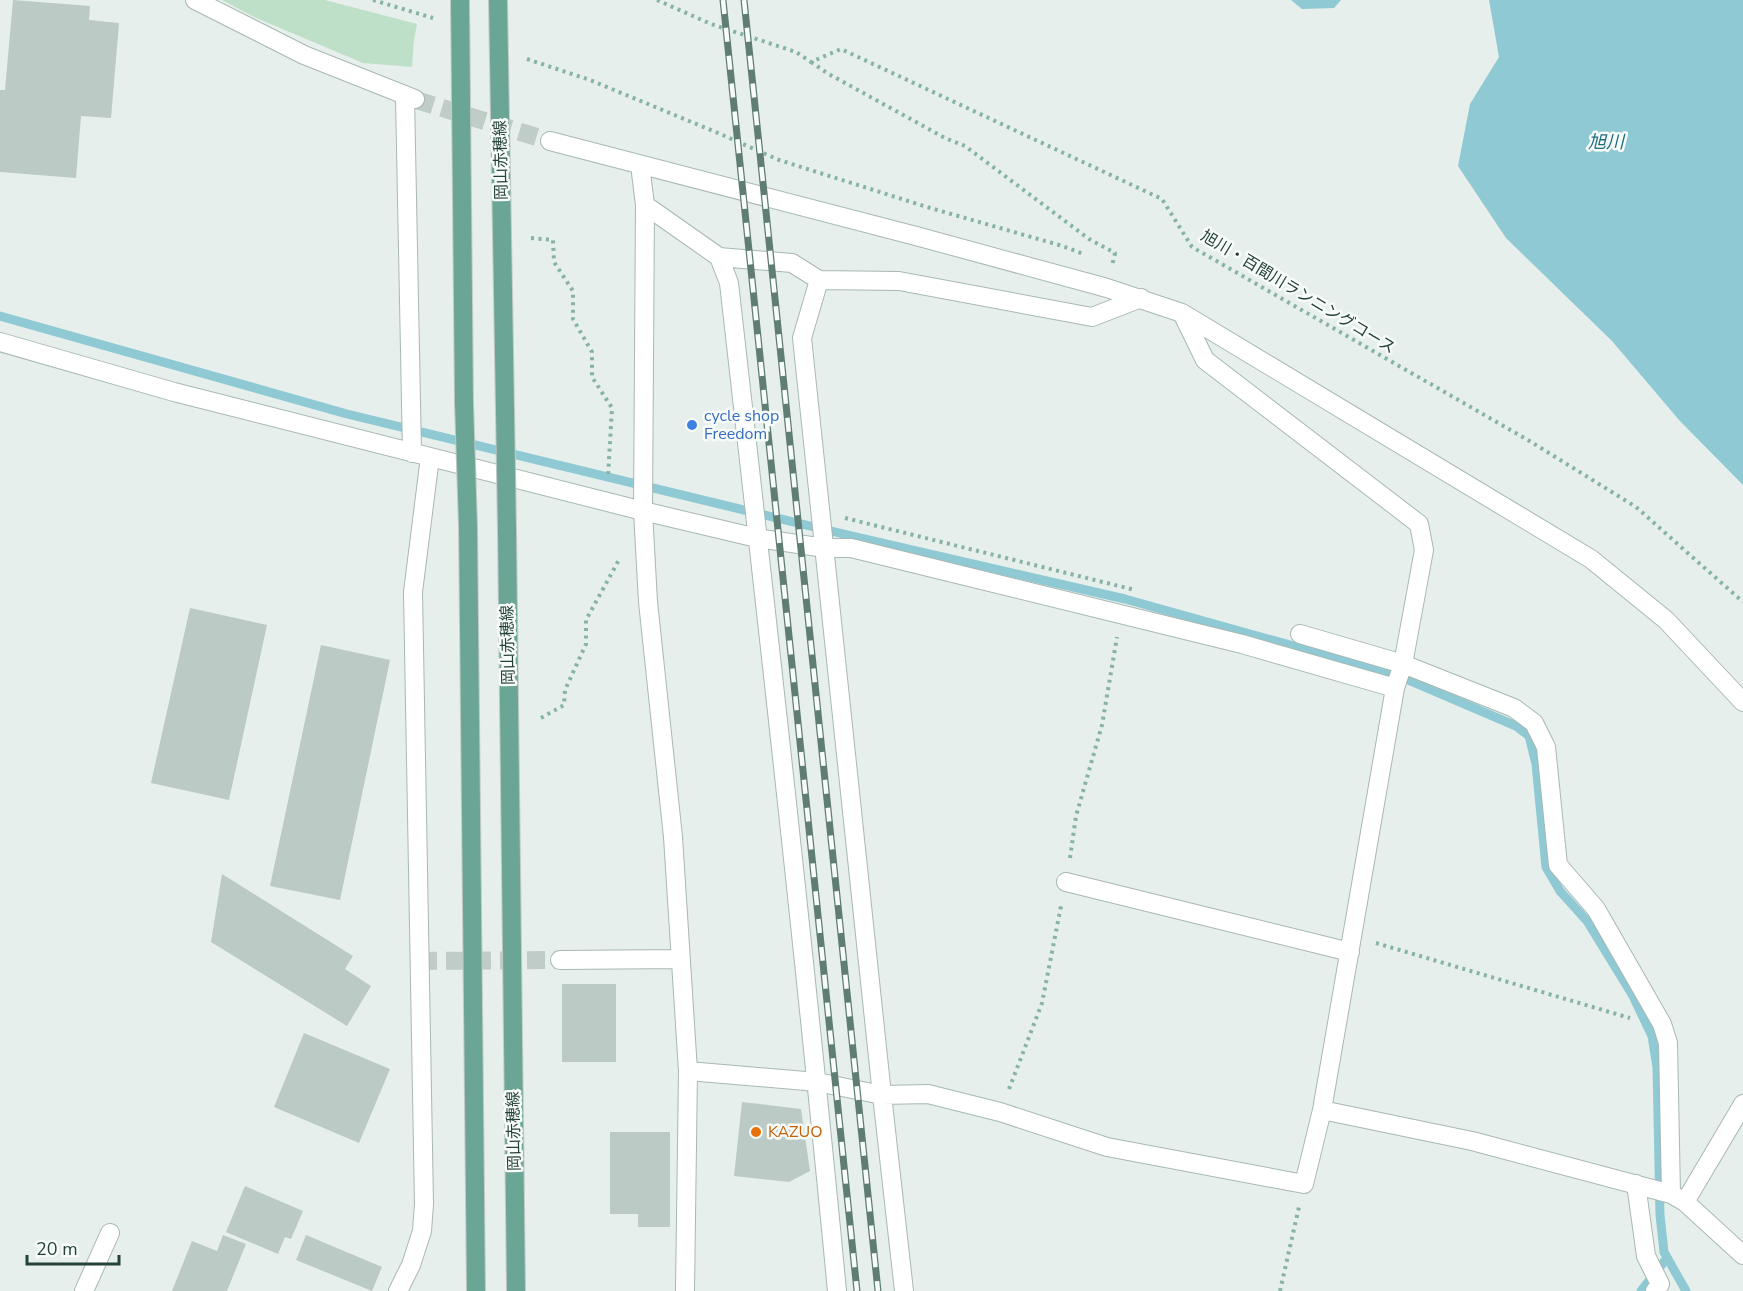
<svg xmlns="http://www.w3.org/2000/svg" width="1743" height="1291" viewBox="0 0 1743 1291" font-family="'Nunito Sans','Noto Sans JP',sans-serif">
	<style>
		.green { fill: #bfe0c8 }
		.water { fill: #8ec9d4 }
		.lines { fill: none; stroke-linecap: round; stroke-linejoin: round }
		.stream { stroke: #8ec9d4; stroke-width: 9 }
		.building { fill: #bbcac4 }
		.street-tunnel { stroke: #bfccc8; stroke-width: 18; stroke-dasharray: 18 9; stroke-linecap: butt }
		.street-casing { stroke: #a8b8b2; stroke-width: 20 }
		.primary-casing { stroke: #c2cac8; stroke-width: 20 }
		.path { stroke: #86b3a5; stroke-width: 4; stroke-dasharray: 3 4.5; stroke-linecap: butt }
		.street { stroke: #fff; stroke-width: 18 }
		.primary { stroke: #6aa596; stroke-width: 18 }
		.rail-casing { stroke: #5f7d75; stroke-width: 7 }
		.rail { stroke: #f7fbf9; stroke-width: 4.5; stroke-dasharray: 14; stroke-linecap: butt }
		.primary-bridge-casing { stroke: #c2cac8; stroke-width: 20; stroke-linecap: butt }
		.primary-bridge { stroke: #6aa596; stroke-width: 18 }
		.shop-dot { fill: #3f7fe0; stroke: #f7fbf9; stroke-width: 2 }
		.food-dot { fill: #e8710a; stroke: #f7fbf9; stroke-width: 2 }
		.labels { text-anchor: middle; dominant-baseline: central; stroke-width: 5; stroke-linejoin: round; paint-order: stroke }
		.street-label { font-size: 16px; fill: #24423a; stroke: #f7fbf9 }
		.shop-label { font-size: 16px; fill: #366cbe; stroke: #f7fbf9; text-anchor: start }
		.food-label { font-size: 16px; fill: #c56008; stroke: #f7fbf9; text-anchor: start }
		.water-label { font-size: 18px; font-style: italic; fill: #1c6f80; stroke: #f7fbf9 }
	</style>
	<rect width="100%" height="100%" fill="#e6efeb"/>
	<path class="green" d="M222 0H325L417 24 414 40 412 67 363 63 254 17Z"/>
	<path class="water" d="M1291 0H1341L1334 8 1302 9Z
		M1489 0H1743V485L1679 420 1612 341 1506 238 1458 166 1470 104 1499 57Z"/>
	<g class="lines">
		<path class="stream" d="M0 316 347 414 835 532 1125 599 1397 675 1516 726 1529 736 1536 764 1546 867 1560 891 1587 921 1633 996 1652 1036 1657 1067 1660 1215 1664 1252 1686 1291
			M1641 1291 1667 1258"/>
	</g>
	<path class="building" d="M13 0 90 6 89 20 119 23 111 118 81 116 76 178 0 172V90H5Z
		M190 608 267 625 229 800 151 783Z
		M321 645 390 660 340 900 270 886Z
		M222 874 353 956 345 969 371 986 347 1026 211 942Z
		M562 984H616V1062H562Z
		M304 1033 390 1069 359 1143 274 1107Z
		M742 1102 801 1109 810 1171 789 1182 734 1176Z
		M610 1132H670V1227H638V1214H610Z
		M245 1186 303 1211 291 1239 285 1237 278 1254 226 1232Z
		M223 1235 246 1244 227 1291H172L192 1241 217 1251Z
		M306 1235 382 1267 372 1291 296 1260Z"/>
	<g class="lines">
		<path class="street-tunnel" d="M416 100 550 141
			M419 961 560 960"/>
		<defs>
			<path id="street" d="M195 0 304 55 415 99
				M405 96 412 453
				M550 141 916 236 1107 288 1182 313 1591 559 1666 620 1743 702
				M640 165 645 205 643 511 648 602 673 837 688 1071 685 1291
				M645 205 719 257 792 263 819 280 899 281 1092 317 1141 298
				M719 257 729 283C767 619 805 955 837 1291
				M819 280 802 338 882 1095 904 1291
				M1182 313 1205 360 1419 524 1424 550 1403 664 1395 688 1322 1110
				M0 342 174 392 643 511 757 538 825 548H851L1242 644 1395 688
				M1300 634 1403 664 1514 708 1534 723 1546 747 1558 865 1596 909 1662 1024 1668 1043 1671 1194
				M1066 882 1350 952
				M560 960 681 959
				M688 1071 817 1082 882 1095 928 1094 1000 1112 1107 1147 1304 1184 1322 1110 1472 1141 1671 1194 1685 1202 1743 1255
				M1636 1184 1646 1256 1660 1284 1655 1291
				M1685 1202 1743 1104
				M84 1291 110 1233
				M398 1291 411 1265 422 1231 424 1204 413 592 430 457"/>
			<path id="primary" d="M460 0 464 403
				M498 0 505 410
				M468 526 476 1291
				M507 531 516 1291"/>
		</defs>
		<use href="#street" class="street-casing"/>
		<use href="#primary" class="primary-casing"/>
		<path class="path" d="M373 0 433 18
			M657 0 711 24 796 52 811 62 841 49 1162 199 1192 247 1528 440 1636 507 1743 602
			M527 59 590 80 718 133 779 160 927 207 1059 245 1084 254
			M811 62 827 73 945 138 965 146 1089 239 1115 253 1112 266
			M531 238 553 240 554 262 573 291V319L592 352V377L612 408 608 477
			M845 518 1135 590
			M541 718 564 705 565 690 586 644V620L620 558
			M1070 858 1076 816 1102 725 1117 637
			M1376 943 1630 1018
			M1009 1089 1042 1003 1061 906
			M1280 1291 1299 1207"/>
		<use href="#street" class="street"/>
		<use href="#primary" class="primary"/>
		<defs>
			<path id="rail" d="M723 0 857 1291
				M744 0 878 1291"/>
		</defs>
		<use href="#rail" class="rail-casing"/>
		<use href="#rail" class="rail"/>
		<defs>
			<path id="primary-bridge" d="M464 403 468 526
				M505 410 507 531"/>
		</defs>
		<use href="#primary-bridge" class="primary-bridge-casing"/>
		<use href="#primary-bridge" class="primary-bridge"/>
	</g>
	<circle class="shop-dot" cx="692" cy="425" r="6"/>
	<circle class="food-dot" cx="756" cy="1132" r="6"/>
	<g class="labels">
		<g class="street-label">
			<text transform="translate(501 160) rotate(-91)">岡山赤穂線</text>
			<text transform="translate(1298 292) rotate(31)">旭川・百間川ランニングコース</text>
			<text transform="translate(508 645) rotate(-91)">岡山赤穂線</text>
			<text transform="translate(514 1131) rotate(-91)">岡山赤穂線</text>
		</g>
		<g class="shop-label">
			<text x="704" y="416">cycle shop<tspan x="704" dy="18">Freedom</tspan></text>
		</g>
		<g class="food-label">
			<text x="768" y="1132">KAZUO</text>
		</g>
		<g class="water-label">
			<text x="1606" y="142">旭川</text>
		</g>
	</g>
	<path d="M27 1255v9h92v-9" fill="none" stroke="#24423a" stroke-width="3"/>
	<text x="36" y="1255" font-size="18" fill="#24423a" stroke="#f7fbf9" stroke-width="4.5" paint-order="stroke">20 m</text>
</svg>
